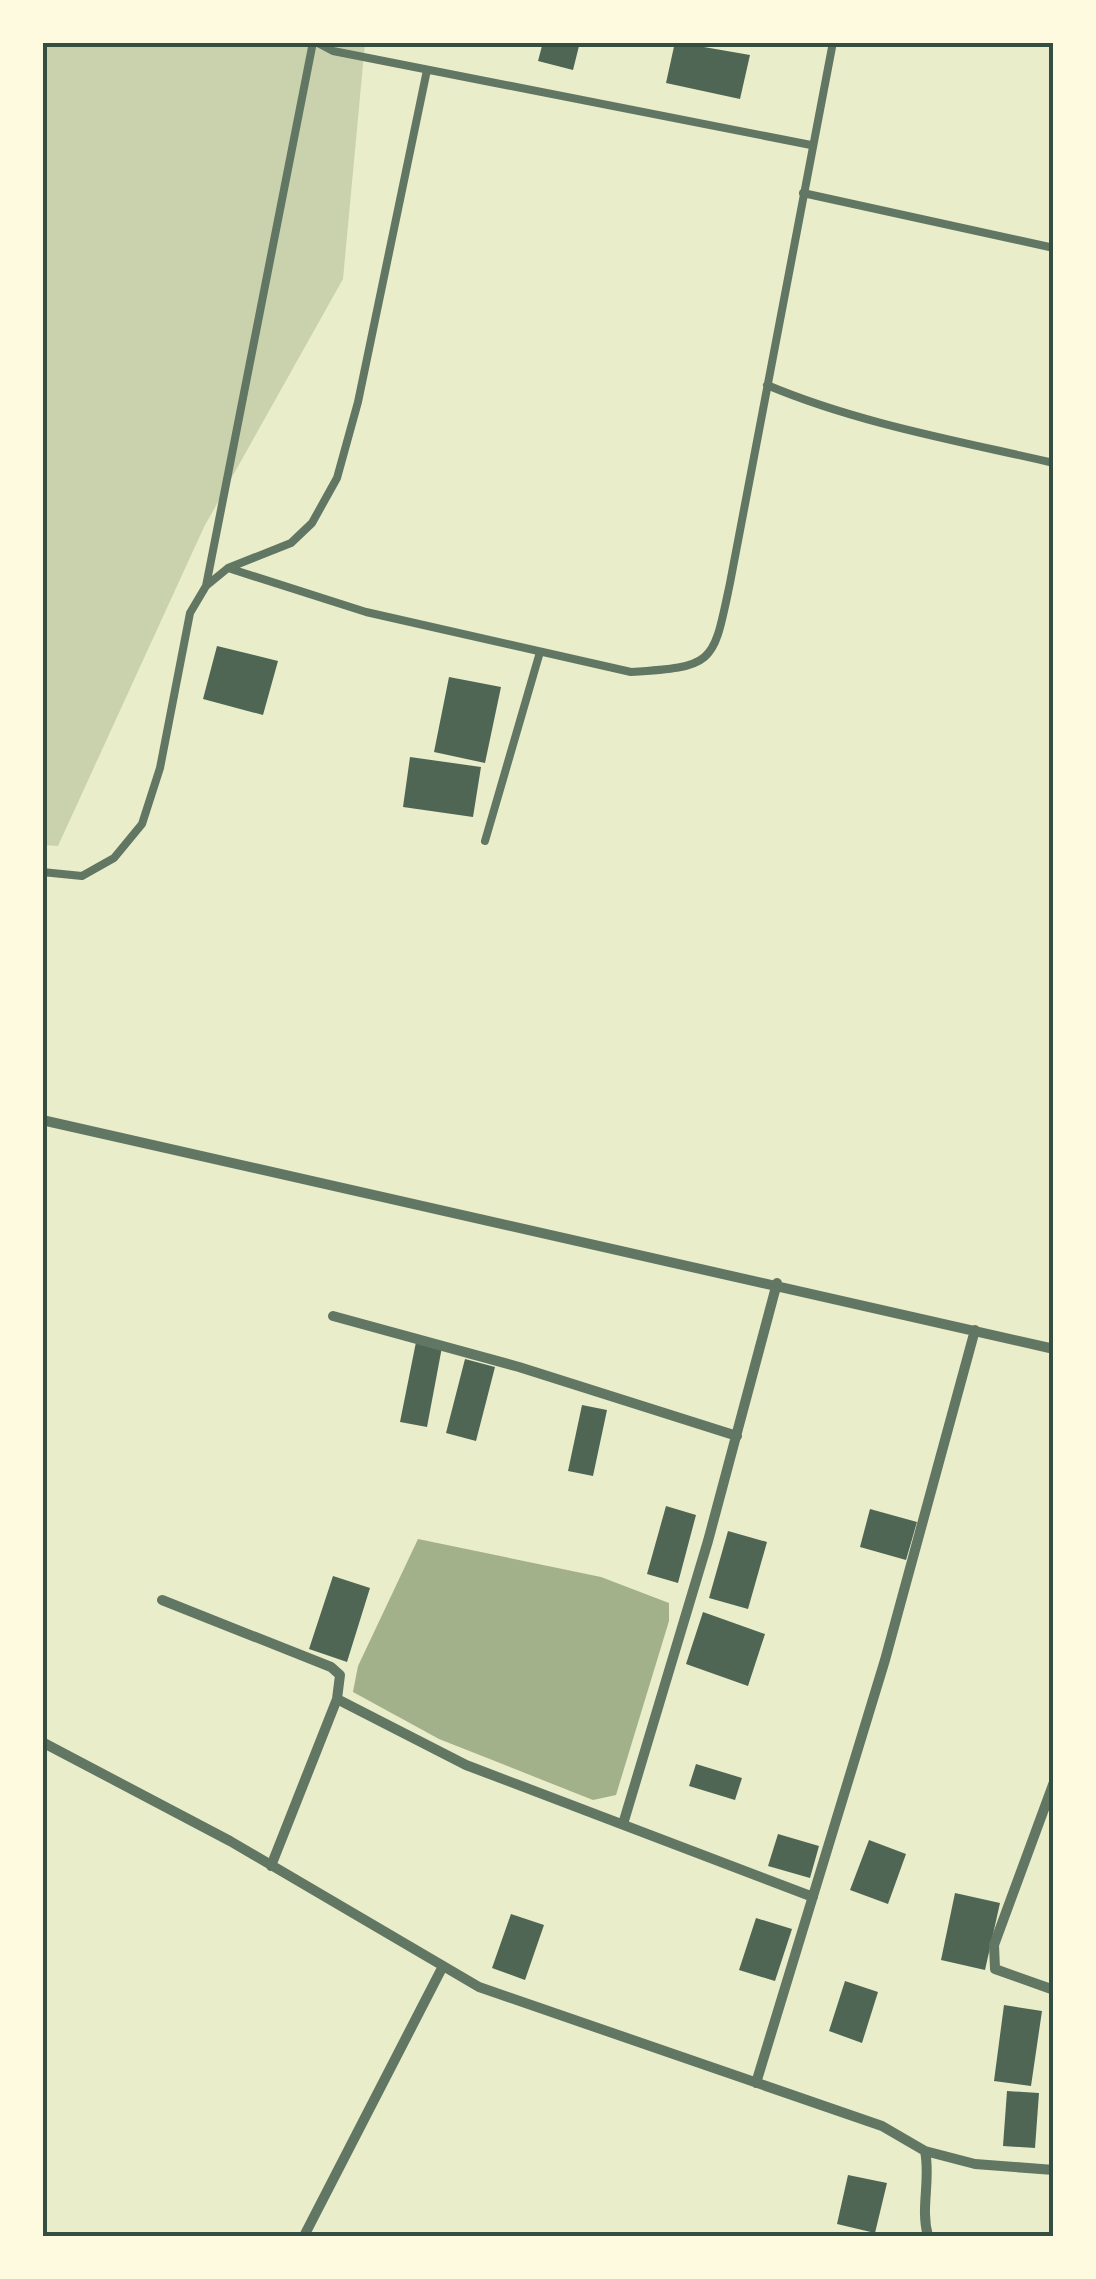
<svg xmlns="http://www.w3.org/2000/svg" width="1096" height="2279" viewBox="0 0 1096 2279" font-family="Signika,sans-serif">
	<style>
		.green { fill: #cad2ad }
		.water { fill: #a3b18a }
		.building { fill: #4f6655 }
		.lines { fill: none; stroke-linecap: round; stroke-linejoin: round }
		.service { stroke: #617663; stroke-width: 8 }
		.minor { stroke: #617663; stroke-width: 10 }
		.neatline { fill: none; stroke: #344e41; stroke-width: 4 }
	</style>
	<rect width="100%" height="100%" fill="#e9edc9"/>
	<path class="green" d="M42 43H365L343 279 204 527 58 846 42 845Z"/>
	<path class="water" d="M418 1539 601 1577 669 1603V1621L616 1795 593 1800 439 1739 353 1692 358 1666Z"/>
	<path class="building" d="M543 42H580L573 70 538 61Z
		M675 42 750 55 740 99 666 83Z
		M217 646 278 661 263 715 203 699Z
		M449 677 501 687 485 763 434 752Z
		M410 757 481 767 473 817 403 807Z
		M416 1342 442 1347 427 1427 400 1422Z
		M465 1359 495 1367 476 1441 446 1433Z
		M582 1405 607 1410 593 1476 568 1471Z
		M666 1506 696 1515 678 1583 647 1574Z
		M870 1509 917 1522 906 1560 860 1547Z
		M728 1531 767 1542 748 1609 709 1598Z
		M333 1576 370 1588 347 1662 309 1649Z
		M703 1612 765 1634 748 1686 686 1664Z
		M696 1764 742 1778 735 1800 689 1786Z
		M778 1834 819 1846 810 1878 768 1866Z
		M869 1840 906 1854 888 1904 850 1890Z
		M955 1893 1000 1903 985 1970 941 1960Z
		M511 1914 544 1925 525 1980 492 1968Z
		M756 1918 792 1929 775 1981 739 1970Z
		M845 1981 878 1992 862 2043 829 2031Z
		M1004 2005 1042 2011 1031 2086 994 2081Z
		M1007 2091 1039 2093 1035 2148 1003 2146Z
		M848 2175 887 2183 875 2233 837 2224Z"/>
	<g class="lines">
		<path class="service" d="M316 42 333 51 811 145
			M803 193 1054 248
			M767 385C857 423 958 441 1054 463
			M228 568 366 612 631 672C716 667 713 663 730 583L833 42
			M206 586 313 42
			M485 841 540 652
			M42 872 82 876 114 858 142 824 160 768 190 613 206 586 228 568 291 543 312 523 337 478 358 402 427 70"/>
		<path class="minor" d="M42 1120 1054 1349
			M333 1316 519 1367 737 1436
			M162 1600 331 1667 340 1675 337 1699 271 1866
			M337 1699 466 1765 813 1897
			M42 1742 230 1841 479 1987 882 2126 925 2151C931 2180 920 2208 928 2236
			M1054 1782 994 1945 995 1969 1054 1990
			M623 1824 708 1541 777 1283
			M756 2083 885 1660 975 1330
			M925 2151 975 2164 1054 2170
			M304 2236 442 1968"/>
	</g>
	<rect width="1096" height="2279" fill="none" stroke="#fefae0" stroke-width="90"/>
	<rect x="45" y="45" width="1006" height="2189" class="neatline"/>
</svg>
